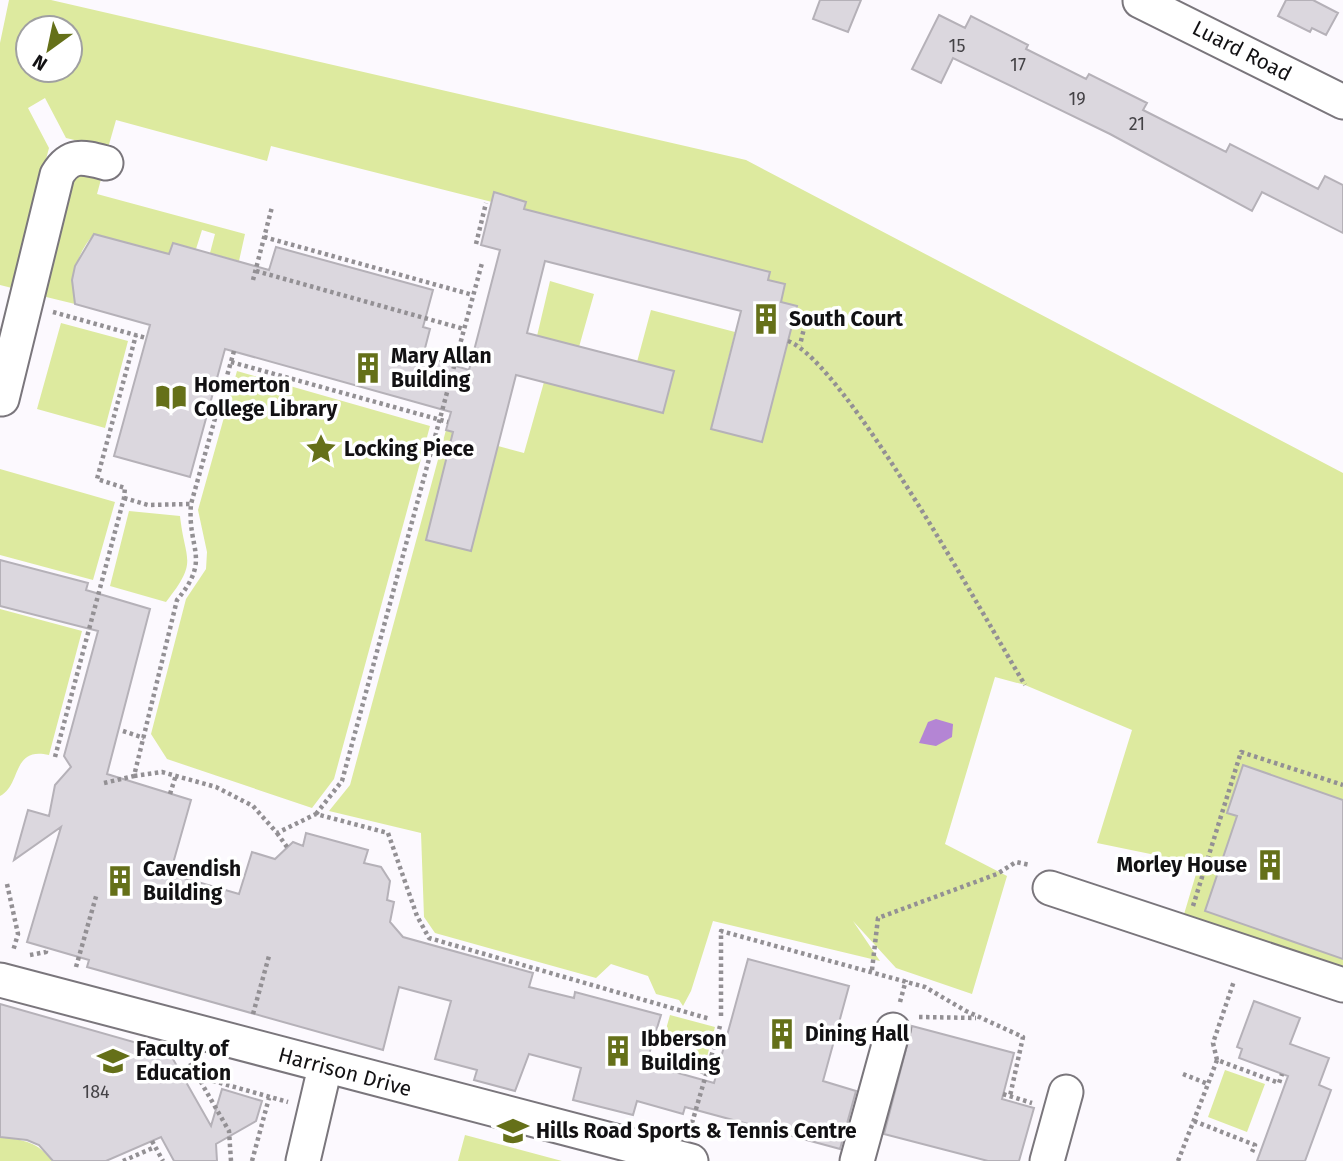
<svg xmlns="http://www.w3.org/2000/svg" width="1343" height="1161" viewBox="0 0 1343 1161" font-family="'Fira Sans',sans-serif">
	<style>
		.green { fill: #ddea9f; fill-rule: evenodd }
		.water { fill: #b485d4 }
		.building { fill: #dbd7de; stroke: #b5b1b8; stroke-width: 2 }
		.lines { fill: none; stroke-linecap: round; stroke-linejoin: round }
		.minor-casing { stroke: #7a767c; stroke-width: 37 }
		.path { stroke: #939094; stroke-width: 4.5; stroke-dasharray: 3.5 3.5; stroke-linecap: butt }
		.minor { stroke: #fff; stroke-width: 33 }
		.labels { text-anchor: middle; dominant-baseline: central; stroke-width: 7; stroke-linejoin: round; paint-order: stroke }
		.number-label { font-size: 18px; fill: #444246 }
		.street-label { font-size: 21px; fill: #121113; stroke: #fff }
		.poi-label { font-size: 21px; font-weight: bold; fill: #121113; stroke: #fff; text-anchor: start }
	</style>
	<rect width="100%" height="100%" fill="#fcf9fe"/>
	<path class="green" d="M9 0H51L746 160 1343 473V971L1182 921 1199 864 1097 843 1132 730 1025 685 995 677 945 844 1007 876 972 994 896 968 853 921 880 961 713 921 691 991 683 1006 679 1000 656 994 648 976 611 964 596 978 435 933 424 917 421 833 329 811 350 785 446 430 453 432 426 540 471 551 498 446 524 453 544 382 663 413 674 372 637 362 651 310 735 332 711 428 762 441 796 306 781 302 785 284 768 280 769 272 524 209 526 202 495 193 492 202 271 146 267 161 116 120 108 148 66 138 45 98 28 108 49 148 12 288 0 285V43ZM28 28H70V70H28Z
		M103 172 97 194 245 234 239 261 210 253 215 234 202 230 196 249 173 243 169 254 94 234C76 254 71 277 75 304L38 295 68 174Z
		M550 281 594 294 579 347 537 336Z
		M61 323 128 341 105 428 37 409Z
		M237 371 430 426 334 779 312 808 167 759 151 734 186 599 206 569 207 552 198 510Z
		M0 469 115 502 93 580 0 555Z
		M129 511 180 516C185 562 199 560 166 602L110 586Z
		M0 609 82 631 49 755C11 746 22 785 0 796Z
		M670 1015 715 1027 704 1068 692 1064 696 1049 663 1040Z
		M1225 1070 1265 1084 1247 1132 1208 1117Z
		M465 1135 562 1161H458Z
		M0 1137C25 1140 37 1142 53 1161H0Z"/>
	<path class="water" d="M936 719 953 724 952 737 936 746 919 743 928 722Z"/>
	<path class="building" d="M820 0H861L848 32 813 19Z
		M1286 0H1313L1338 13 1326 35 1312 28 1310 32 1278 16Z
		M939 15 965 28 971 16 1028 45 1026 49 1086 79 1089 74 1147 103 1143 110 1226 152 1230 144 1318 189 1325 176 1343 185V233L1262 192 1252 211 1110 134 953 58 941 83 912 69Z
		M494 192 526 202 524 209 770 272 768 280 785 284 781 302 797 306 762 442 711 429 741 311 545 261 527 333 674 371 663 413 516 375 471 551 426 540 453 432 446 430 451 412 225 349 190 477 114 456 150 325 75 304 72 280 75 266 94 234 169 254 173 243 269 270 276 247 433 290 423 327 430 329 423 356 469 370 500 250 481 245Z
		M0 560 88 583 86 590 150 609 107 774 191 800 170 874 239 894 252 852 275 859 293 842 303 846 306 833 368 850 364 863 381 867 390 881 387 900 394 902 390 922 403 937 533 973 529 987 574 998 575 992 661 1015 646 1064 714 1083 748 959 849 986 823 1081 856 1091 840 1149 685 1107 683 1114 637 1101 633 1115 573 1100 581 1068 529 1054 515 1091 474 1080 477 1070 435 1059 451 1001 399 987 383 1050 87 967 89 960 27 942 61 827 14 860 28 810 49 816 55 785 71 767 64 756 98 631 0 606Z
		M1243 765 1343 800V959L1205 911 1237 816 1227 813Z
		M1254 1001 1300 1018 1290 1044 1329 1058 1319 1085 1331 1090 1305 1161H1257L1288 1076 1239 1058 1242 1049 1237 1047Z
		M0 1004 169 1052 211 1126 222 1089 262 1101 256 1121 216 1144 217 1161H174L161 1137 106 1161H53L39 1145 27 1140 0 1137Z
		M912 1026 1014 1053 1002 1099 1034 1108 1019 1161H988L884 1134Z"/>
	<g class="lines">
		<defs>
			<path id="minor" d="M1140 1 1343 102
				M2 399 57 175C70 153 83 157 106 163
				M1050 888 1343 985
				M0 980 691 1161
				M303 1161 325 1067
				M857 1161 893 1030
				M1047 1161 1066 1092"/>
		</defs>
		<use href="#minor" class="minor-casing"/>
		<path class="path" d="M264 237 473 295
			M476 244 486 203
			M256 271 464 329
			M253 280 272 207
			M53 312 146 338
			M795 313 807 316 800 345
			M788 341C845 362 986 621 1025 685
			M231 362 448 422
			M124 498 148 505 191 504
			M123 731 144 738
			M55 757 124 498 125 488 97 479 136 335
			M134 776 162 772 216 787 253 806 277 833 316 814 388 833 417 916 429 938 710 1019
			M104 783 134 776 177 600C212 558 187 550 191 504L234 351
			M170 794 176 775
			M316 814 342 781 482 263
			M277 833 287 847
			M7 884 18 934 13 951
			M1193 906 1241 752 1343 785
			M30 955 46 952V948
			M76 967 97 893
			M872 970 878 918 997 874 1016 862 1030 865
			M900 1002 906 980
			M253 1014 269 956
			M721 1016V931L925 987 966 1011 1023 1037 1010 1096
			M919 1017 976 1018
			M1217 1060 1213 1043 1234 981
			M190 1063 229 1131 231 1161
			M665 1069 667 1062 706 1073
			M1183 1074 1208 1084 1217 1060 1279 1083 1282 1074
			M199 1077 288 1102
			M1003 1094 1032 1103
			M1194 1121 1255 1145 1252 1152
			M690 1130 720 1026
			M152 1141 163 1161
			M123 1161 155 1147
			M252 1161 269 1098
			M1178 1161 1208 1084"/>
		<use href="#minor" class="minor"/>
	</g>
	<defs>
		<symbol id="building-bare" viewBox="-9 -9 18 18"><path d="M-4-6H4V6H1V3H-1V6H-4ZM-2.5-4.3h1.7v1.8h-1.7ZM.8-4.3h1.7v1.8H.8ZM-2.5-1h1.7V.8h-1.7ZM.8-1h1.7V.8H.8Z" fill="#657019" stroke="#fff" stroke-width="2.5" paint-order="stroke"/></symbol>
		<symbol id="library-bare" viewBox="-9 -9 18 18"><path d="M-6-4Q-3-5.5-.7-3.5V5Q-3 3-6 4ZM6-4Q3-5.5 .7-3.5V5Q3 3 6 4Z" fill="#657019" stroke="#fff" stroke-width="2.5" paint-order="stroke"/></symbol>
		<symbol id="sight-bare" viewBox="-9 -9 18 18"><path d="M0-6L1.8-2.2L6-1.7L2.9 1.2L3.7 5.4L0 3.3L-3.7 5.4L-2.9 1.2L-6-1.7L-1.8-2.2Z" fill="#657019" stroke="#fff" stroke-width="2.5" paint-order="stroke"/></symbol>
		<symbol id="university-bare" viewBox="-9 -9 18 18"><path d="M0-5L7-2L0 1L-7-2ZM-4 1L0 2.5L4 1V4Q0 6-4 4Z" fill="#657019" stroke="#fff" stroke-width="2.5" paint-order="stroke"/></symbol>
	</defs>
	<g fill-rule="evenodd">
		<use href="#building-bare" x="744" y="297" width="44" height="44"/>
		<use href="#building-bare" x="346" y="346" width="44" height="44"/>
		<use href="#library-bare" x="149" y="375" width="44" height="44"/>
		<use href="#sight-bare" x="299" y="427" width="44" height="44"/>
		<use href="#building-bare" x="1248" y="843" width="44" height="44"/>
		<use href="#building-bare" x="98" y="859" width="44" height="44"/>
		<use href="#building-bare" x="760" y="1012" width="44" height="44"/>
		<use href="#building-bare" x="596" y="1029" width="44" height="44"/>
		<use href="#university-bare" x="91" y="1039" width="44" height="44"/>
		<use href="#university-bare" x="491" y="1109" width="44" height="44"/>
	</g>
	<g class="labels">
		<g class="number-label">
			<text x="957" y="46">15</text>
			<text x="1018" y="65">17</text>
			<text x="1077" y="99">19</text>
			<text x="1137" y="124">21</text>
			<text x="96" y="1092">184</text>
		</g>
		<g class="street-label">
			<text transform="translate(1242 51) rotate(27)">Luard Road</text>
			<text transform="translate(345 1072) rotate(15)">Harrison Drive</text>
		</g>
		<g class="poi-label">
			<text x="789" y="319">South Court</text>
			<text x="391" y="356">Mary Allan<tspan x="391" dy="24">Building</tspan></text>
			<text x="194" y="385">Homerton<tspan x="194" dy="24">College Library</tspan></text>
			<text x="344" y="449">Locking Piece</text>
			<text x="1247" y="865" text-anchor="end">Morley House</text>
			<text x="143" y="869">Cavendish<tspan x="143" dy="24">Building</tspan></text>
			<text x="805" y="1034">Dining Hall</text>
			<text x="641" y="1039">Ibberson<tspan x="641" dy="24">Building</tspan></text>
			<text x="136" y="1049">Faculty of<tspan x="136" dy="24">Education</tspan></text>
			<text x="536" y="1131">Hills Road Sports &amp; Tennis Centre</text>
		</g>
	</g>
	<g transform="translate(49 49) rotate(213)"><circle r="33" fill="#ffffff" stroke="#a0a0a1" stroke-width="2"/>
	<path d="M0-5L12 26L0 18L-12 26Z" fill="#657019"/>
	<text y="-10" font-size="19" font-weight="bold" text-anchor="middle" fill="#121113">N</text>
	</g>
</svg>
